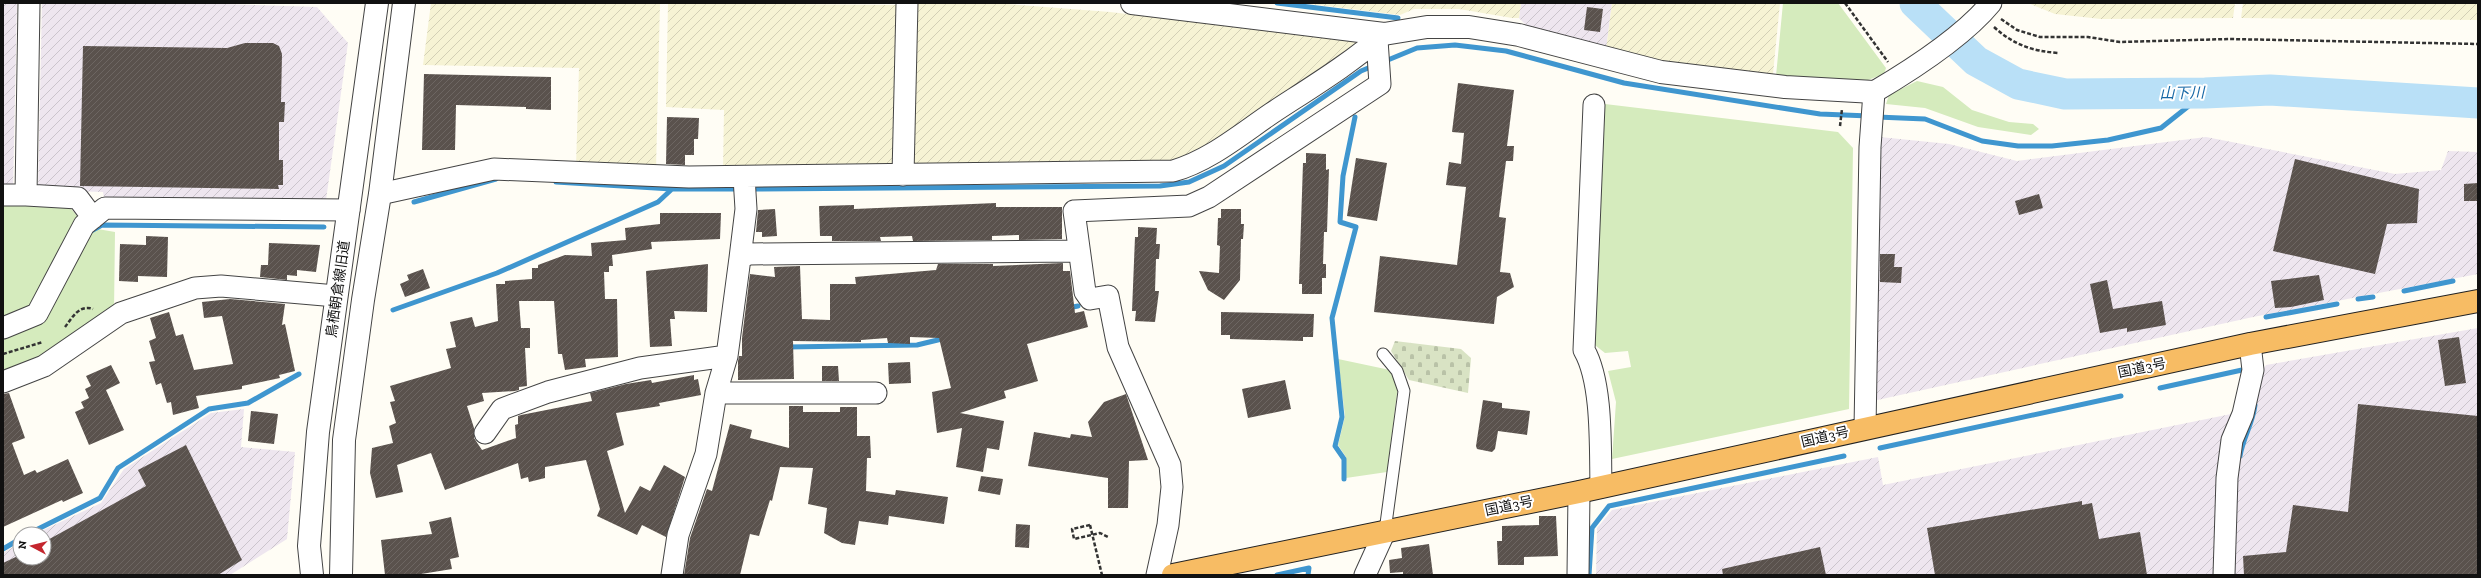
<svg xmlns="http://www.w3.org/2000/svg" width="2481" height="578" viewBox="0 0 2481 578" font-family="'Zilla Slab','Noto Sans JP',serif">
	<style>
		.industrial { fill: url(#industrial-furrows) }
		.farmland { fill: url(#farmland-furrows) }
		.grass { fill: #d5ebbd }
		.cemetery { fill: url(#cemetery-stones) }
		.lines { fill: none; stroke-linecap: round; stroke-linejoin: round }
		.stream { stroke: #3f96cf; stroke-width: 5 }
		.river { stroke: #b9e0f7; stroke-width: 31 }
		.building { fill: url(#building-hatch) }
		.service-casing { stroke: #444; stroke-width: 13 }
		.minor-casing { stroke: #444; stroke-width: 23 }
		.tertiary-casing { stroke: #444; stroke-width: 24 }
		.trunk-casing { stroke: #222; stroke-width: 24 }
		.path { stroke: #333; stroke-width: 2.5; stroke-dasharray: 4 2; stroke-linecap: butt }
		.service { stroke: #fff; stroke-width: 11 }
		.minor { stroke: #fff; stroke-width: 21 }
		.tertiary { stroke: #fff; stroke-width: 22 }
		.trunk { stroke: #f7bc64; stroke-width: 22 }
		.path-bridge { stroke: #333; stroke-width: 2.5; stroke-dasharray: 4 2; stroke-linecap: butt }
		.labels { text-anchor: middle; dominant-baseline: central; stroke-width: 4; stroke-linejoin: round; paint-order: stroke }
		.street-label { font-size: 14px; fill: #111; stroke: #fff }
		.water-label { font-size: 15px; font-style: italic; fill: #1768a6; stroke: #fff }
	</style>
	<defs>
		<pattern id="industrial-furrows" width="10" height="10" patternUnits="userSpaceOnUse"><rect width="10" height="10" fill="#eee6ef"/><path d="M-1 1l2-2M0 10L10 0M9 11l2-2" fill="none" stroke="#cbc4cc"/></pattern>
		<pattern id="farmland-furrows" width="10" height="10" patternUnits="userSpaceOnUse"><rect width="10" height="10" fill="#f6f3d4"/><path d="M-1 1l2-2M0 10L10 0M9 11l2-2" fill="none" stroke="#d2cfb5"/></pattern>
		<pattern id="cemetery-stones" width="16" height="16" patternUnits="userSpaceOnUse"><rect width="16" height="16" fill="#d9e3c4"/><path d="M2 7V4a2 2 0 0 1 4 0v3zM10 15v-3a2 2 0 0 1 4 0v3z" fill="#b9c2a7"/></pattern>
		<pattern id="building-hatch" width="6" height="6" patternUnits="userSpaceOnUse"><rect width="6" height="6" fill="#5a524d"/><path d="M-1 1l2-2M0 6l6-6M5 7l2-2" fill="none" stroke="#6d6662"/></pattern>
	</defs>
	<rect width="100%" height="100%" fill="#fffdf5"/>
	<path class="industrial" d="M3 3H17L13 191H3Z
		M42 3H197L317 7 348 43 326 200 105 202 103 192 38 190Z
		M1521 3H1612L1606 50 1531 30 1519 18Z
		M1880 137 1949 144 2017 161 2206 137 2395 174 2441 170 2448 151 2478 152V274L2253 317 1873 401Z
		M2478 328V575H1596L1597 528 1612 510 1878 457 1883 485 2236 413 2266 365Z
		M244 409 241 447 295 452 287 539 230 575H3V553L20 543V558H44V534H35L101 503 124 469 211 413Z"/>
	<path class="farmland" d="M431 3H660L656 169 576 166 579 68 423 65Z
		M668 3 901 5 893 168 723 170 724 110 666 107Z
		M917 3 1008 4 1110 12 1357 41 1355 49 1184 159 1169 164 910 167Z
		M1302 3H1521L1519 18H1512L1459 9H1414L1400 15Z
		M1612 3H1780L1773 74 1668 65 1606 50Z
		M2028 3H2235L2233 18 2101 19 2055 14Z
		M2243 3H2478V20L2241 18Z"/>
	<path class="grass" d="M1783 3H1838L1886 68 1884 74 1868 80 1776 76Z
		M1917 81 1943 87 1972 110 2009 122 2033 124 2039 129 2031 135 1978 127 1925 108 1886 104 1889 95Z
		M1605 104 1838 132 1853 148 1849 409 1612 459 1616 402 1608 371 1631 367 1628 351 1605 353 1591 342Z
		M3 204 68 205 86 227 115 232 114 311 44 358 3 374Z
		M1338 359 1390 370 1398 386 1387 472 1346 478V457L1338 445 1345 416Z"/>
	<path class="cemetery" d="M1395 341 1461 349 1471 358 1468 393 1409 380 1391 351Z"/>
	<g class="lines">
		<path class="stream" d="M1277 3 1398 18
			M1383 62 1417 48 1455 45 1506 51 1624 83 1820 114 1869 116
			M1877 117 1925 119 1982 141 2018 146H2052L2108 140 2161 128 2205 93
			M556 182 672 189H740
			M750 189 1160 186 1189 182 1224 166 1361 71 1373 66
			M414 202 496 179
			M91 231 102 225 324 227
			M2404 291 2453 281
			M2358 299 2373 297
			M1068 308 1078 306
			M393 310 497 273 658 202 672 189
			M2266 317 2337 304
			M787 347 917 345 946 338
			M2160 388 2242 370
			M1880 448 2121 396
			M2240 456C2243 438 2253 423 2255 405
			M1344 479V459L1335 446 1342 417 1332 318 1356 227 1340 222 1343 176 1355 117
			M28 534 100 498 118 468 209 409 248 403 299 374
			M3 549 20 539
			M1277 575 1309 568 1308 575
			M1589 575 1592 528 1609 506 1844 456"/>
		<path class="river" d="M1915 3 1976 61 2018 84 2065 94 2205 93 2270 90 2478 103"/>
	</g>
	<path class="building" d="M1587 7 1603 9 1600 32 1584 30Z
		M245 43H273L279 46 282 54 281 102H285L284 122H279V160H283V185H278L279 189 80 186 83 46 227 48Z
		M424 74 551 77V110L526 109V107L456 105 455 150H422Z
		M1458 83 1514 90 1507 146H1514L1513 161H1506L1499 217 1506 218 1500 272 1510 273 1514 287 1497 297 1494 324 1374 312 1380 256 1457 265 1466 187 1446 185 1449 162 1461 164 1464 133 1452 132Z
		M667 117 699 118 698 139H694V155H685V165L666 164Z
		M1306 153 1326 154V170L1329 169 1327 232H1324L1323 264H1326V278H1322V294H1302V284H1299L1303 163H1306Z
		M1356 158 1387 163 1377 221 1347 216Z
		M2295 159 2419 189 2417 223 2387 224 2375 274 2273 251Z
		M2478 183V201H2464V184Z
		M2039 194 2043 208 2019 215 2015 201Z
		M996 203V207H1062V239L1019 240V235L992 236V240L913 241 912 236 880 237 881 241H832V236H820L819 206 854 205V209Z
		M775 209 777 236 762 237V232H756L758 210Z
		M1221 209H1241V224H1244L1243 239H1241L1240 280 1224 300 1208 290 1199 271 1219 273 1220 246 1217 245 1218 218H1221Z
		M660 213H721L720 239 651 242 652 249 612 255 613 266H609V272H604L605 299H617L618 357 585 359 586 367 565 370 562 354H558L554 301H519L521 328H530V348H525L527 386 519 387V390L515 391 482 393 484 401 467 406 474 428V438L482 450 516 438 515 425 518 424V416L521 415 592 401 590 393 626 384 651 380 652 383 694 375V380L698 379 701 395 659 403 660 406 616 413 624 445 607 451 625 513 640 486 650 491 664 465 685 477 666 537 642 525 637 535 597 516 600 509 586 460 545 467V478L529 482 528 477 521 479 518 463 445 490 431 453 397 465 403 492 376 498 370 473 372 448 393 443 389 426 396 423 390 402 395 401 390 386 451 368 446 349 456 347 450 322 472 317 475 327 498 321 496 284H505V281L532 279V268H538V265L565 255 592 256 591 243 626 240 625 228 660 224Z
		M1138 227 1157 228 1156 244H1160L1159 259H1156L1155 291H1159L1155 322 1135 321 1136 311H1132L1135 237H1138Z
		M146 236 168 237 167 277 138 276V282L119 281 120 244 146 245Z
		M269 243 320 245 316 272 297 270V276L287 275V280L260 277 261 265H268Z
		M1880 254H1895L1894 267H1902L1901 283 1880 282Z
		M1063 263V271H1070L1075 313 1084 311 1088 327 1027 344 1038 381 1004 391 1006 398 960 413 1004 421 999 450 987 448 983 472 956 467 962 428 937 433 932 392 951 388 939 338 910 337V344L888 343 887 338 861 340V342L793 341 794 379 738 380V361L739 356H742V338L750 274 775 277 774 267 800 266 802 319 830 320V284H856L855 277 936 270 938 264H993V266Z
		M708 264 707 312 674 311 675 319H670L672 346 650 347 646 271Z
		M423 269 430 288 405 297 400 284 409 280 407 275Z
		M2319 275 2324 300 2291 307 2275 308 2271 281Z
		M2107 280 2113 309 2162 301 2166 325 2127 332V328L2100 333 2090 284Z
		M230 299 285 304 282 325 285 324 295 371 279 375 280 378 242 386V389L196 396 199 408 173 415 171 402 167 403 161 383 156 385 149 362 155 361 149 341 156 338 150 318 169 312 176 336 183 334 194 370 233 364 222 316 204 318 202 302Z
		M1221 312 1314 314 1313 337H1303V341L1230 339V335H1221Z
		M2459 337 2466 383 2445 386 2438 340Z
		M910 362 911 383 889 384 888 363Z
		M111 365 120 383 106 390 124 430 89 445 75 412 84 408 81 402 89 398 85 389 91 386 86 376Z
		M822 366H838L839 381H822Z
		M1285 380 1291 409 1248 418 1242 389Z
		M9 393 25 438 12 443 24 475 35 470 37 473 68 459 83 493 63 502 62 500 3 527V394Z
		M1126 394 1148 460 1129 461 1128 508H1108V478L1028 466 1034 432 1070 438 1071 434 1092 437 1088 422 1104 402Z
		M1483 400 1502 403V408L1530 411 1527 435 1498 431 1495 449 1492 452 1477 449 1476 446Z
		M2358 404 2478 416V575H2244L2243 556 2286 552 2293 505 2348 512Z
		M789 406H803V412H840V407H857V436H870L871 458H867L866 491 895 495 896 490 948 497 944 524 889 516 888 525 859 521 855 545 842 543 824 533 827 508 808 504 813 468 780 467 772 501 770 500 759 536 750 534 740 575H684L690 538 707 489 712 491 730 424 752 430 750 438 789 448Z
		M251 411 278 414 274 444 248 441Z
		M186 445 242 560 218 575H3V563L20 555V558H44V542L146 486 138 470Z
		M981 476 1003 479 1000 495 978 491Z
		M2082 501V505L2092 503 2099 539 2140 532 2147 575H1935L1927 528Z
		M1539 516H1556L1558 556 1524 557V565H1498L1497 541H1502V526L1539 525Z
		M451 517 459 557 450 559 452 569 415 575H385L381 540 432 534 429 522Z
		M1016 524 1030 525 1029 548 1015 547Z
		M1429 544 1433 575H1403V572L1390 573 1389 560 1402 558 1401 548Z
		M1820 547 1826 575H1723L1722 569Z"/>
	<g class="lines">
		<defs>
			<path id="service" d="M1383 354 1397 371 1404 391 1385 531"/>
			<path id="minor" d="M1594 105 1584 350C1603 383 1600 449 1601 487
				M903 175 907 3
				M380 194 494 169 689 177 1173 171C1209 161 1241 134 1272 113 1310 88 1350 64 1384 34
				M3 195H26L29 3
				M26 195 78 198 93 218
				M740 258 746 209 744 177
				M3 328 37 314 84 225 105 208 349 210
				M3 382 44 366 121 313 195 288 221 286 336 296
				M716 393H876
				M1865 428 1870 147 1874 92C1913 69 1963 37 1991 3
				M485 433 502 409 548 392 640 368 727 356
				M672 575 678 535 706 454 716 393 727 356 740 258 749 254 1079 251
				M1157 575 1168 525 1172 487 1170 465 1118 347 1108 296 1090 299 1085 292 1074 211 1189 206 1209 197 1380 84 1377 40
				M1365 575 1385 531
				M1578 575 1579 492
				M2224 575 2227 478 2232 440 2243 414 2253 370 2250 344"/>
			<path id="tertiary" d="M1132 3 1384 34 1427 27H1469L1519 35 1661 72 1785 87 1874 92
				M312 575 309 546 318 432 377 3
				M341 575 344 440 363 300 380 194 404 3"/>
			<path id="trunk" d="M1173 575 1579 492 2250 344 2478 301"/>
		</defs>
		<use href="#service" class="service-casing"/>
		<use href="#minor" class="minor-casing"/>
		<use href="#tertiary" class="tertiary-casing"/>
		<use href="#trunk" class="trunk-casing"/>
		<path class="path" d="M1845 3 1888 62
			M2001 19 2017 30 2040 37H2088L2120 42 2229 39 2478 44
			M1994 27C2014 45 2032 51 2058 53
			M1840 126 1842 109
			M65 327C72 318 79 304 93 309
			M3 354 43 342
			M1090 525 1072 529 1074 539 1100 533 1108 537"/>
		<use href="#service" class="service"/>
		<use href="#minor" class="minor"/>
		<use href="#tertiary" class="tertiary"/>
		<use href="#trunk" class="trunk"/>
		<path class="path-bridge" d="M1090 525 1102 575"/>
	</g>
	<g class="labels">
		<g class="street-label">
			<text transform="translate(338 289) rotate(-82)">鳥栖朝倉線旧道</text>
			<text transform="translate(2142 368) rotate(-12)">国道3号</text>
			<text transform="translate(1825 437) rotate(-13)">国道3号</text>
			<text transform="translate(1509 506) rotate(-12)">国道3号</text>
		</g>
		<g class="water-label">
			<text transform="translate(2182 93) rotate(-1)">山下川</text>
		</g>
	</g>
	<rect width="2481" height="578" fill="none" stroke="#111111" stroke-width="8"/>
	<g transform="translate(32 546) rotate(277)"><circle r="19" fill="#ffffff" stroke="#a0a0a0"/>
	<path d="M0-3L7 15L0 10L-7 15Z" fill="#c4262e"/>
	<text y="-6" font-size="11" font-weight="bold" text-anchor="middle" fill="#111111">N</text>
	</g>
</svg>
